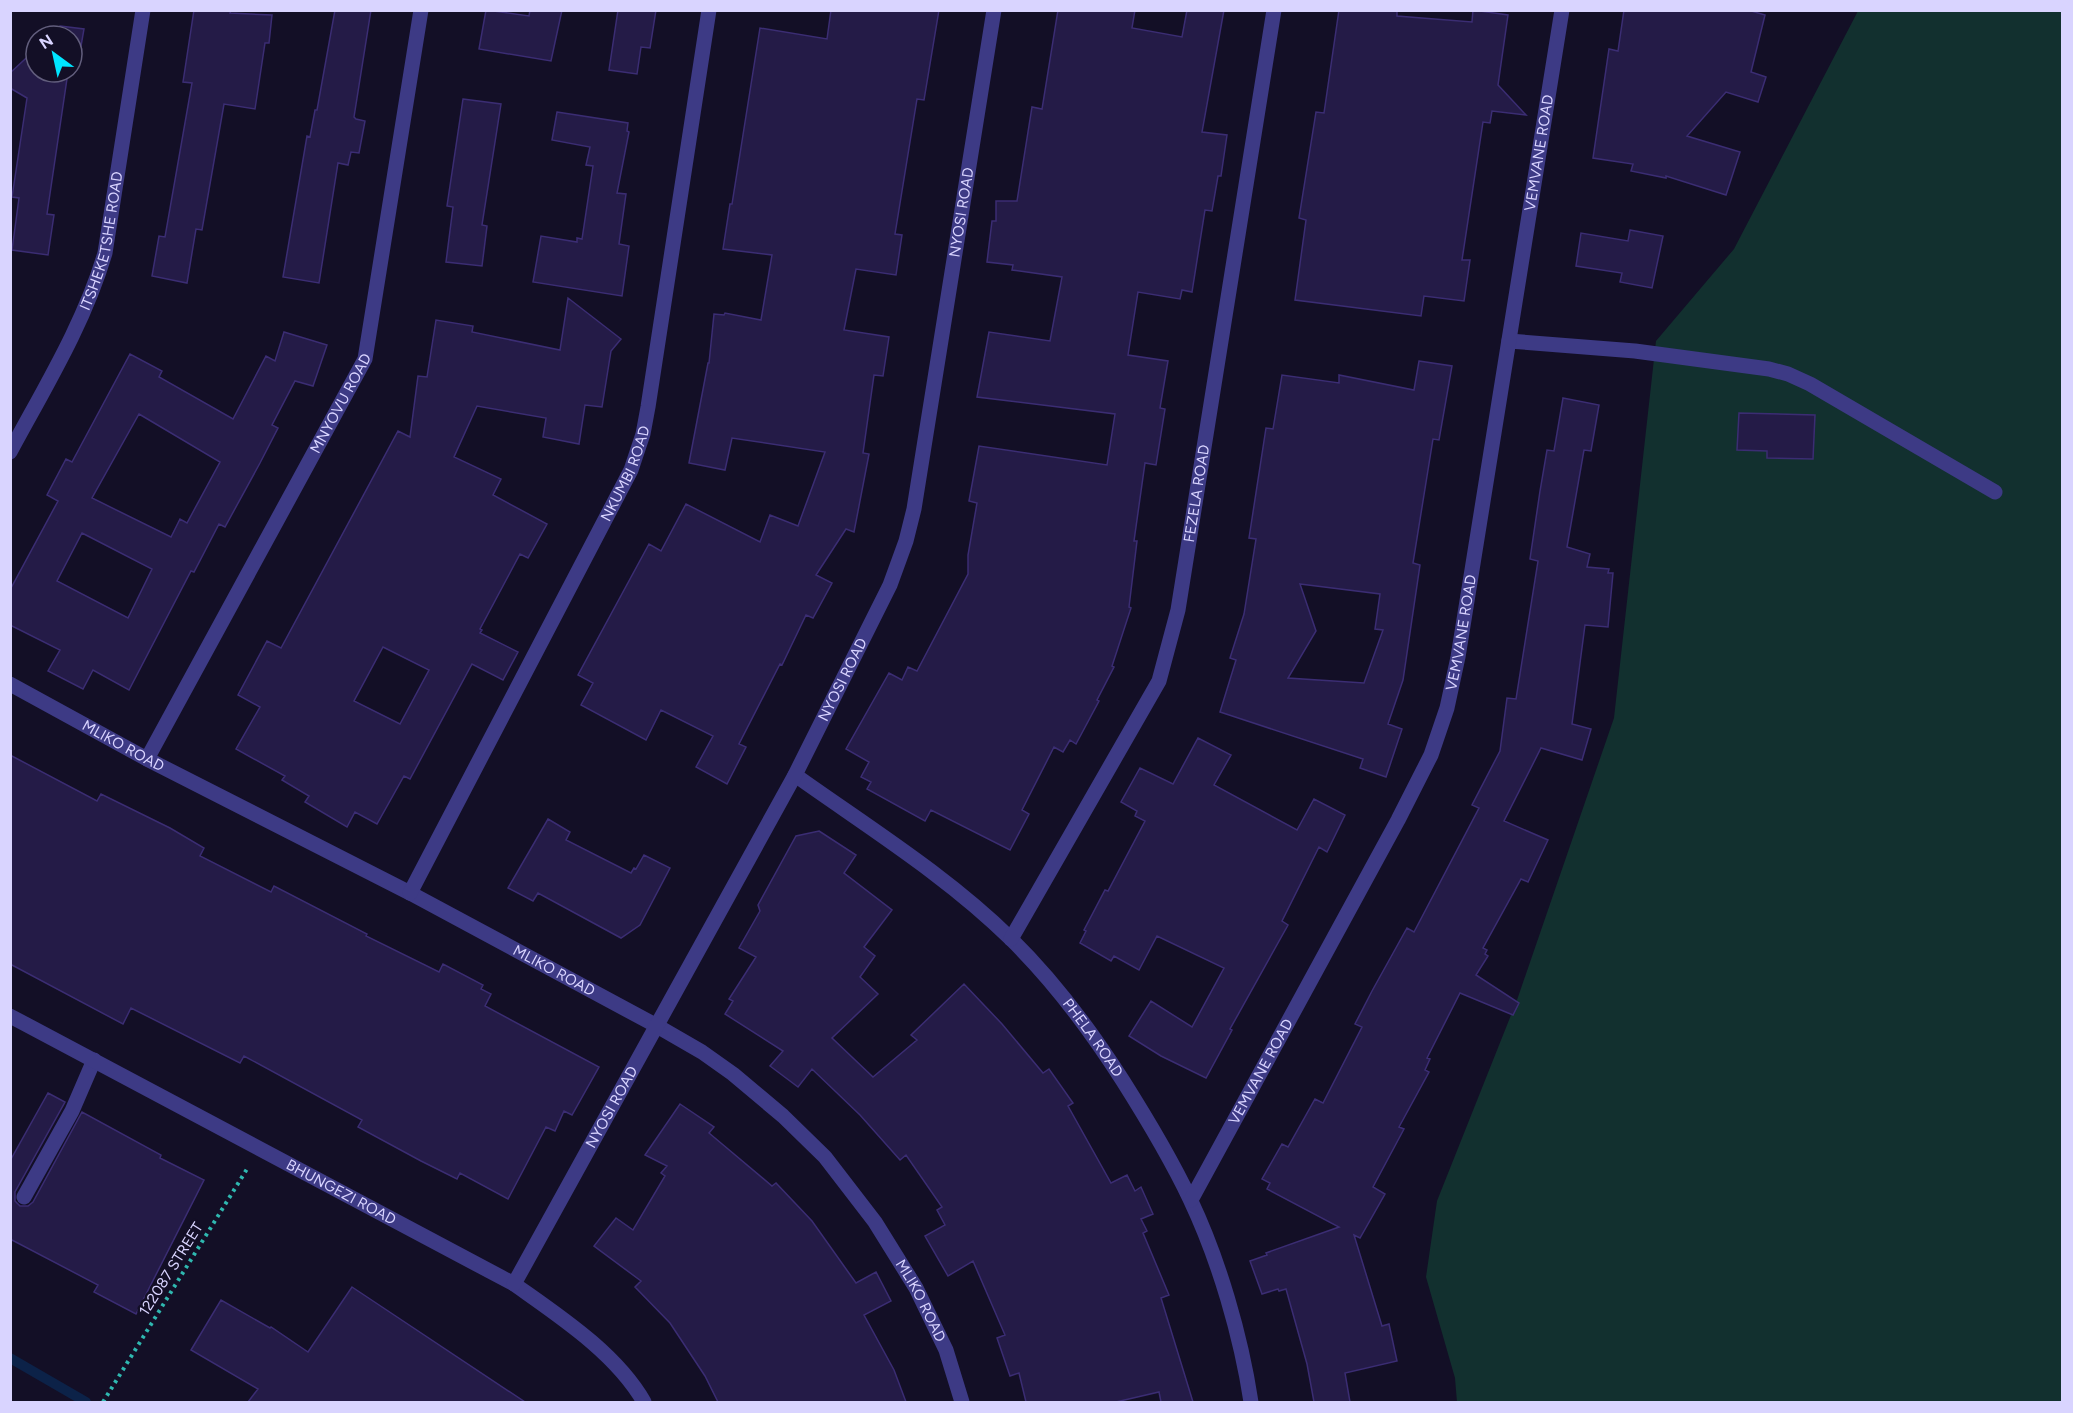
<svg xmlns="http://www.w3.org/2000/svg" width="2073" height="1413" viewBox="0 0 2073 1413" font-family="Figtree,sans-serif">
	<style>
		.green { fill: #12302f }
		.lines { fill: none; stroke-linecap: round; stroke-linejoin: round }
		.stream { stroke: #0c2248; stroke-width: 10 }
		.building { fill: #241b47; stroke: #3b2d73; stroke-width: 1.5; fill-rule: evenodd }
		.path { stroke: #2fb8b0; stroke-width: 4; stroke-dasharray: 3 4.5; stroke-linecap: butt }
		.lane { stroke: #3d3a85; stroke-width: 15 }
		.street { stroke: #3d3a85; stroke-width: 15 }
		.labels { text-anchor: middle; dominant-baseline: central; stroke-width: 5; stroke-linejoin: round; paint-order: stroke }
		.street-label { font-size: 15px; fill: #d9d4ff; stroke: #130f26 }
	</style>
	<rect width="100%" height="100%" fill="#130f26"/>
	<path class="green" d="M1858 11H2062V1402H1457L1455 1378 1426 1277 1437 1201 1517 1000 1614 718 1656 341 1734 249Z"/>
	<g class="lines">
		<path class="stream" d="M10 1358 86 1402"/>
	</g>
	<path class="building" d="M194 10H231L230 13 272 15 269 43H265L255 109 224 104 202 230 196 229 187 283 152 276 159 236 165 237 192 83 183 82Z
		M335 10H371L354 117 356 119 365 121 359 153 351 152 348 165 338 163 319 283 283 277 307 136 310 137 315 110H317Z
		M486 10 529 16 530 10H562L551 61 479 49Z
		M618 10H656L650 48 641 47 637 74 609 70Z
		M831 10H939L924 100 917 99 895 234 902 235 896 275 856 269 844 330 889 337 883 376 874 375 863 453 869 454 854 532 846 529 816 575 832 583 813 618 806 615 782 665 780 664 739 744 746 747 727 784 696 767 713 736 661 710 646 740 581 705 593 683 578 675 649 544 661 551 686 504 760 542 770 515 798 526 825 452 732 438 725 470 689 463 708 363H709L714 314 724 315 725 313 761 320 772 255 723 249 730 204H732L760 28 827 39Z
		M1058 10H1135L1132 28 1182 37 1187 10H1224L1202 132 1227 135 1221 176H1218L1212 211 1205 210 1192 292 1182 290 1180 299 1138 292 1128 355 1168 361 1160 408 1165 409 1156 465 1145 463 1134 541H1137L1129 607 1131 608 1112 666 1114 667 1097 700 1099 701 1076 744 1070 740 1063 752 1054 747 1022 810 1029 814 1010 850 931 810 925 821 867 789 871 782 861 777 869 762 846 749 889 673 902 680 908 667 917 671 968 574V555L977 503 969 501 979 446 1107 465 1115 414 977 397 989 332 1050 341 1062 277 1012 270 1013 265 987 262 992 221H996V201H1017L1032 107 1042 109Z
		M1339 10H1397V16L1472 22 1473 10 1508 15 1498 85 1526 115 1492 111 1490 123 1483 122 1462 260H1470L1464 301 1424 296 1421 316 1295 300 1306 220 1299 218 1316 112 1324 113Z
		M1624 10H1748L1765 15 1751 72 1766 77 1758 102 1726 92 1687 136 1740 152 1726 195 1666 176V178L1631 171 1633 164 1593 158 1609 49 1618 51Z
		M60 26 84 29 77 69 72 68V36H50Z
		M36 49V72H68L47 214 54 215 48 255 12 250 19 198 12 197 27 98 10 88V73Z
		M463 99 501 104 482 225 487 226 482 266 446 262 453 207 447 206Z
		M557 112 628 123 627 131 629 132 617 193 626 194 619 244 629 246 622 296 533 282 541 236 577 242V238L582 239 593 166 586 165 590 147 552 140Z
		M1630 230 1663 236 1652 288 1620 282 1622 273 1576 266 1581 233 1628 241Z
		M568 298 621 339 611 351 602 407 585 405 579 444 543 437 546 418 477 406 454 457 501 479 493 495 547 524 528 558 520 554 480 629 482 630 480 633 518 652 503 680 472 664 410 779 404 776 377 824 355 812 347 827 305 802 309 796 282 780 285 776 236 749 260 707 238 695 267 641 281 648 398 431 410 437 418 376 427 377 436 320 473 326 472 332 560 350ZM383 647 429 670 400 724 354 701Z
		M284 332 327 345 313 386 295 381 272 425 278 428 260 463 225 527 219 524 194 572 191 571 129 690 93 670 83 689 48 671 60 650 10 625V590L58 501 47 495 66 459 72 462 130 354 162 371 159 377 233 419 266 356 275 361ZM139 414 220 462 187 523 180 519 171 537 92 498ZM82 533 152 569 128 618 57 581Z
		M1419 361 1452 366 1439 440 1433 439 1413 563 1420 565 1403 680 1388 724 1402 729 1386 777 1360 768 1363 759 1220 712 1236 660 1230 658 1244 614 1256 539 1249 538 1266 428 1273 429 1282 375 1339 383V375L1414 390ZM1300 584 1380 594 1375 629 1383 630 1364 683 1288 678 1316 631Z
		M1563 398 1599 405 1591 451 1584 450 1567 547 1590 554 1587 567 1609 569 1608 573H1613L1608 627 1585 625 1572 724 1591 729 1582 760 1541 748 1504 821 1548 840 1528 882 1521 879 1483 948 1487 950 1485 954 1488 956 1476 975 1519 1003 1513 1015 1460 993 1427 1058 1430 1059 1425 1070 1429 1072 1399 1127 1404 1129 1373 1187 1385 1194 1360 1238 1354 1235 1382 1326 1389 1324 1397 1361 1345 1373 1350 1402H1314L1307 1364 1286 1289 1279 1291 1278 1289 1262 1294 1250 1261 1267 1255 1266 1253 1339 1227 1267 1189 1270 1183 1262 1179 1282 1144 1288 1147 1315 1099 1323 1103 1362 1027 1355 1024 1372 991 1407 928 1414 932 1479 808 1472 805 1500 751 1507 698 1516 699 1538 561 1530 559 1540 491 1547 450 1554 451Z
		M1739 413 1815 415 1813 459 1767 458V451L1737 450Z
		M1198 738 1231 755 1214 785 1297 830 1314 799 1345 815 1327 852 1319 847 1282 921 1288 925 1230 1029 1232 1030 1206 1078 1161 1056 1129 1036 1151 1001 1192 1027 1224 968 1157 936 1139 970 1114 956 1111 961 1080 943 1086 931 1084 930 1105 890 1108 891 1145 821 1135 816 1137 811 1121 802 1140 768 1173 784Z
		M10 755 97 801 101 794 170 828 204 848 200 856 271 892 274 886 367 934 366 936 439 972 443 964 483 985 481 989 491 994 485 1006 599 1067 572 1115 564 1111 555 1131 546 1127 508 1199 460 1173 457 1179 421 1161 358 1127 362 1120 244 1056 240 1063 131 1008 123 1024 10 964Z
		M548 819 570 832 566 840 631 873 634 868 636 869 644 855 670 868 640 925 621 938 538 893 533 901 508 888Z
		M819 831 856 855 844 873 892 910 864 947 875 956 860 977 878 994 832 1038 873 1077 917 1040 911 1035 964 984 1002 1024 1043 1073 1049 1069 1073 1103 1068 1106 1111 1183 1127 1175 1135 1191 1141 1187 1153 1214 1141 1219 1147 1231 1143 1233 1169 1295 1161 1298 1193 1402H1161L1159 1392 1116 1402H1026L1019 1373 1010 1376 997 1338 1005 1335 973 1261 948 1276 925 1236 945 1225 937 1210 942 1207 906 1155 900 1160 860 1115 812 1069 798 1087 770 1066 783 1051 725 1014 733 1001 729 999 756 957 739 948 760 911 758 905 796 836Z
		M48 1093 65 1102 15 1192V1201L20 1206H28L33 1202 82 1112 161 1155 160 1158 204 1180 136 1314 94 1292 98 1285 10 1239V1161Z
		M680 1104 714 1127 709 1133 772 1186 776 1183 812 1221 856 1283 876 1272 891 1301 864 1315 894 1370 906 1402H718L705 1376 670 1323 635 1287 641 1281 594 1246 616 1218 633 1230 665 1176 661 1173 667 1166 645 1155Z
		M352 1287 525 1402H248L258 1389 191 1350 221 1300 270 1328 271 1327 308 1352Z"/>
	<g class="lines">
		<path class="path" d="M103 1402 247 1169"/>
		<path class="lane" d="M1509 341 1635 351 1769 369 1788 374 1810 384 1995 492
			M24 1197 72 1111 94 1060"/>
		<g class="street">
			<path id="s1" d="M10 452C45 387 84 324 105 253L143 10"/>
			<path id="s2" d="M10 684 147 759 410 893 657 1026 702 1052 733 1074 783 1116 825 1157 875 1222 916 1288 946 1350 962 1402"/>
			<path id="s3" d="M147 759 365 359 421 10"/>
			<path id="s4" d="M795 775C868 827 947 876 1011 939 1054 981 1091 1031 1123 1081 1147 1119 1171 1159 1190 1199 1219 1260 1241 1336 1251 1402"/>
			<path id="s5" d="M410 893 631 470 643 434 648 407 709 10"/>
			<path id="s6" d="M1011 939 1159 681 1178 610 1274 10"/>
			<path id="s7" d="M10 1016 514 1284C559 1316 616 1353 644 1402"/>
			<path id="s8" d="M1191 1200 1398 820 1431 755 1447 708 1458 657 1562 10"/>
			<path id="s9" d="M514 1284 795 775 890 585 906 541 914 509 994 10"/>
		</g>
	</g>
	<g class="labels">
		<g class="street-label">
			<text stroke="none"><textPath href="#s8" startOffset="1118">VEMVANE ROAD</textPath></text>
			<text stroke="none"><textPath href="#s9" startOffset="1174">NYOSI ROAD</textPath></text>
			<text stroke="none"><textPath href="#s1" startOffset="232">ITSHEKETSHE ROAD</textPath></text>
			<text stroke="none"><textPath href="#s3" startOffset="405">MNYOVU ROAD</textPath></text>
			<text stroke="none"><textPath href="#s5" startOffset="472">NKUMBI ROAD</textPath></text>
			<text stroke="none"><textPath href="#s6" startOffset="489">FEZELA ROAD</textPath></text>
			<text stroke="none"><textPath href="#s8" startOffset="632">VEMVANE ROAD</textPath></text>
			<text stroke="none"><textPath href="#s9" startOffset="688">NYOSI ROAD</textPath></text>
			<text stroke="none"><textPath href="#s2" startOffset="129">MLIKO ROAD</textPath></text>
			<text stroke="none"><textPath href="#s2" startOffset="615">MLIKO ROAD</textPath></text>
			<text stroke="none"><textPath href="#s4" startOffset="400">PHELA ROAD</textPath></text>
			<text stroke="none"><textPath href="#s8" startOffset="146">VEMVANE ROAD</textPath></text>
			<text stroke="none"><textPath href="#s9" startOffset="202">NYOSI ROAD</textPath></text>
			<text stroke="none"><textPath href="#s7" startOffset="375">BHUNGEZI ROAD</textPath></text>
			<text transform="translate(171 1269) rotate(-58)">122087 STREET</text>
			<text stroke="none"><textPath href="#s2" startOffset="1119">MLIKO ROAD</textPath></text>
		</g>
	</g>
	<rect width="2073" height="1413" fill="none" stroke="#d9d4ff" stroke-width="24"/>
	<g transform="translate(54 54) rotate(327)"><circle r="28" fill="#130f26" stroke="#625e7d" stroke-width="1.5"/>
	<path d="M0-4.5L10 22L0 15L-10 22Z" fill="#00e5ff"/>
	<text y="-9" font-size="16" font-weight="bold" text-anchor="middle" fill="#d9d4ff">N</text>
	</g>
</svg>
